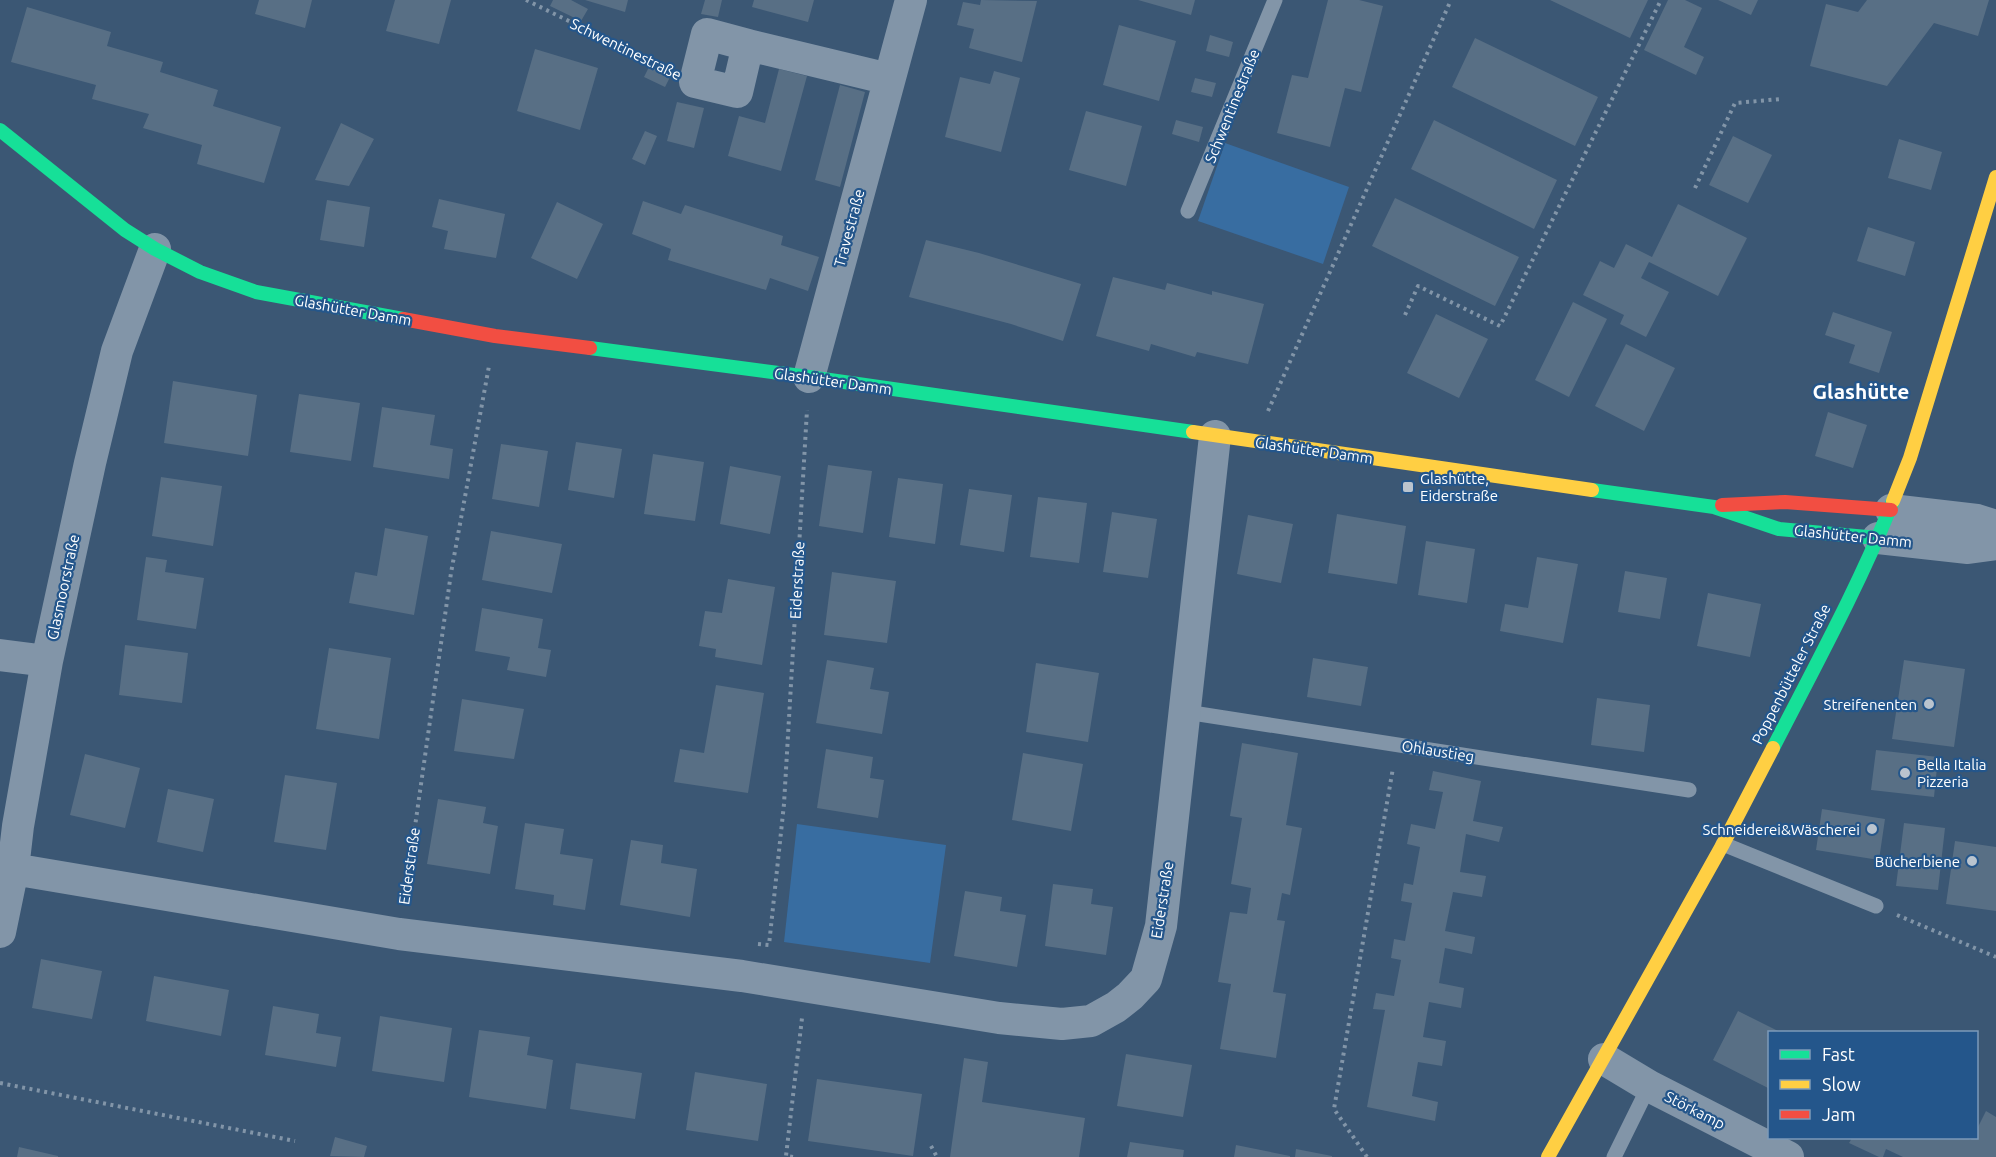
<svg xmlns="http://www.w3.org/2000/svg" width="1996" height="1157" viewBox="0 0 1996 1157" font-family="Ubuntu,sans-serif">
	<style>
		.green { fill: #386da1 }
		.building { fill: #586f85 }
		.lines { fill: none; stroke-linecap: round; stroke-linejoin: round }
		.path { stroke: #8295a8; stroke-width: 4; stroke-dasharray: 3 4.5; stroke-linecap: butt }
		.lane { stroke: #8295a8; stroke-width: 15 }
		.street { stroke: #8295a8; stroke-width: 32 }
		.fast { stroke: #16e098; stroke-width: 14 }
		.slow { stroke: #ffcf43; stroke-width: 14 }
		.jam { stroke: #f24e42; stroke-width: 14 }
		.poi-dot { fill: #bac4ce; stroke: #24568b; stroke-width: 2 }
		.labels { text-anchor: middle; dominant-baseline: central; stroke-width: 4.5; stroke-linejoin: round; paint-order: stroke }
		.street-label { font-size: 15px; fill: #fff; stroke: #24568b }
		.poi-label { font-size: 15px; fill: #fff; stroke: #24568b; text-anchor: end }
		.district-label { font-size: 21px; font-weight: bold; fill: #fff; stroke: #24568b }
	</style>
	<rect width="100%" height="100%" fill="#3b5774"/>
	<path class="green" d="M1225 143 1349 187 1323 264 1198 221Z
		M797 824 946 845 930 963 784 942Z"/>
	<path class="building" d="M259 0H312L305 28 255 14Z
		M395 0H451L439 44 386 31Z
		M553 0H571L588 9 581 21 550 6Z
		M585 0H628L625 12Z
		M705 0H722L718 17 701 14Z
		M754 0H814L808 22 752 7Z
		M981 0 1037 1 1022 62 969 48 974 29 957 25 960 14 963 2 980 5Z
		M1138 0H1195L1191 15Z
		M1328 0H1359L1383 6 1361 92 1345 88 1330 147 1277 133 1292 75 1308 78Z
		M1550 0H1648L1630 38Z
		M1668 0H1685L1702 8 1684 47 1704 57 1696 75 1644 50Z
		M1718 0H1758L1751 15Z
		M1867 0H1989L1978 36 1934 23 1887 86 1810 66 1826 4 1858 12Z
		M27 7 111 32 107 46 163 62 160 72 218 90 213 106 281 127 264 183 197 164 202 145 143 128 149 114 92 99 96 85 11 62Z
		M1119 25 1176 41 1159 101 1103 85Z
		M1210 35 1233 42 1229 57 1206 51Z
		M1475 38 1598 97 1575 146 1452 87Z
		M535 49 598 68 580 130 517 111Z
		M650 65 671 75 665 87 644 77Z
		M779 69 807 76 781 171 728 156 739 116 765 123Z
		M994 71 1020 78 1001 152 945 137 960 77 990 84Z
		M1195 78 1216 83 1212 97 1191 92Z
		M840 85 865 92 840 187 815 180Z
		M677 102 704 108 694 148 667 141Z
		M1086 111 1142 126 1126 186 1069 170Z
		M1176 120 1203 127 1199 142 1172 134Z
		M1434 120 1557 180 1534 229 1411 169Z
		M341 123 374 139 349 186 315 180Z
		M645 131 657 136 645 165 632 159Z
		M1733 136 1772 155 1748 203 1709 185Z
		M1899 139 1942 152 1931 190 1888 178Z
		M1395 198 1519 257 1495 306 1372 246Z
		M439 199 505 214 496 258 444 249 448 231 432 227Z
		M327 200 370 207 364 247 320 240Z
		M643 201 681 214 685 205 783 236 781 245 819 257 808 291 770 278 766 290 668 260 671 249 632 234Z
		M557 202 603 224 577 279 531 258Z
		M1678 204 1747 238 1718 296 1649 262 1641 278 1669 292 1646 337 1620 324 1624 315 1583 295 1600 261 1614 268 1626 244 1652 257Z
		M1868 227 1915 242 1905 276 1857 261Z
		M926 240 979 253 1081 284 1063 341 1011 324 909 297Z
		M1113 277 1165 290 1167 283 1212 295V291L1264 304 1248 364 1197 352 1195 357 1151 344 1149 351 1096 336Z
		M1573 302 1607 319 1569 397 1535 380Z
		M1833 312 1892 332 1879 373 1849 363 1855 345 1825 335Z
		M1436 314 1488 339 1459 398 1407 373Z
		M1626 344 1675 368 1644 431 1595 406Z
		M173 381 257 395 248 456 164 443Z
		M299 394 360 403 351 461 290 452Z
		M382 407 435 415 430 445 453 449 449 479 373 467Z
		M1828 412 1867 425 1853 468 1815 456Z
		M576 442 622 449 614 498 568 490Z
		M501 444 548 451 539 507 492 499Z
		M653 454 704 462 695 521 644 514Z
		M828 465 872 471 863 533 819 526Z
		M730 466 781 476 770 534 720 524Z
		M161 477 222 486 213 546 152 536Z
		M898 478 943 484 935 544 889 537Z
		M969 489 1012 495 1004 552 960 545Z
		M1038 497 1087 503 1079 563 1030 557Z
		M1112 512 1157 519 1148 578 1103 572Z
		M1337 514 1406 526 1397 584 1328 573Z
		M1248 515 1293 524 1281 583 1237 574Z
		M385 528 428 536 414 615 349 603 355 572 377 576Z
		M491 531 562 544 552 593 482 580Z
		M1426 541 1475 549 1467 603 1418 595Z
		M146 557 167 560 165 572 204 578 196 629 137 620Z
		M1537 557 1578 564 1563 643 1500 631 1505 604 1528 608Z
		M1625 571 1667 578 1660 619 1618 612Z
		M832 572 896 581 887 643 824 635Z
		M728 579 775 587 762 665 715 657 716 649 699 646 705 611 722 613Z
		M1708 593 1761 604 1750 657 1697 646Z
		M482 608 543 619 538 648 551 650 546 677 507 670 510 657 475 651Z
		M125 645 188 653 182 703 119 695Z
		M329 648 391 658 379 739 316 729Z
		M1313 658 1368 667 1361 706 1307 697Z
		M827 660 874 668 870 689 889 692 882 734 816 723Z
		M1904 660 1965 669 1954 747 1892 739Z
		M1036 663 1099 673 1088 742 1026 732Z
		M716 685 764 693 748 793 674 782 680 749 704 753Z
		M1597 698 1650 705 1644 752 1591 745Z
		M462 699 524 709 514 759 454 751Z
		M1242 743 1298 753 1286 825 1302 828 1290 895 1282 893 1277 920 1285 921 1273 992 1286 994 1276 1058 1220 1049 1231 984 1218 982 1230 912 1247 914 1251 888 1231 884 1242 818 1230 816Z
		M826 749 873 757 870 778 884 780 878 818 817 808Z
		M1876 750 1938 757 1934 797 1871 790Z
		M1023 753 1083 764 1071 831 1012 820Z
		M85 754 140 768 125 828 70 815Z
		M1433 771 1481 781 1473 821 1503 827 1499 842 1466 834 1460 872 1486 876 1482 897 1453 892 1445 931 1475 937 1472 954 1445 948 1439 983 1464 988 1461 1008 1429 1002 1423 1037 1446 1041 1442 1066 1418 1062 1412 1096 1438 1102 1435 1121 1367 1107 1385 1010 1373 1009 1376 993 1394 996 1401 960 1391 958 1394 939 1405 941 1412 903 1401 901 1404 883 1413 885 1420 847 1407 844 1411 824 1435 829 1443 792 1429 790Z
		M285 775 337 783 326 850 274 842Z
		M168 789 214 799 203 852 157 842Z
		M438 799 486 807 483 823 498 826 490 874 427 864Z
		M1822 809 1885 819 1879 860 1816 850Z
		M525 823 564 829 560 854 593 859 585 910 553 905 554 895 515 889Z
		M1904 823 1945 828 1938 890 1896 886Z
		M631 840 663 845 661 863 697 869 690 917 620 905Z
		M1955 841 1996 847V911L1946 904Z
		M1053 884 1093 889 1091 904 1113 907 1106 955 1045 946Z
		M965 891 1002 897 1000 911 1026 915 1017 967 954 956Z
		M41 959 102 971 92 1019 32 1008Z
		M154 976 229 990 221 1036 146 1021Z
		M273 1006 319 1014 316 1033 341 1037 336 1067 265 1055Z
		M1738 1011 1780 1032H1770V1089L1713 1060Z
		M380 1016 452 1028 444 1082 372 1071Z
		M479 1030 530 1037 527 1055 553 1060 546 1109 469 1097Z
		M1126 1054 1192 1065 1183 1117 1117 1106Z
		M964 1058 988 1062 982 1102 1085 1118 1079 1157H950Z
		M576 1063 642 1073 635 1119 570 1109Z
		M695 1072 767 1084 758 1141 686 1130Z
		M817 1079 922 1094 913 1156 808 1141Z
		M1986 1111 1996 1117V1157H1903L1886 1149 1883 1157H1879L1849 1143 1852 1138H1966L1971 1140 1972 1138 1977 1137V1129Z
		M335 1137 367 1146 364 1157 330 1156Z
		M1130 1142 1184 1150 1183 1157H1127Z
		M1236 1145 1290 1156V1157H1234Z
		M19 1147 58 1156V1157H17Z
		M1296 1149 1332 1156V1157H1295Z"/>
	<g class="lines">
		<path class="path" d="M526 0 667 69
			M1695 188 1735 103 1781 99
			M1405 315 1418 286 1500 326 1661 0
			M1268 411 1451 0
			M404 904 451 573 489 366
			M1897 915 1996 957
			M758 944 769 945 784 804 807 410
			M0 1083 295 1141
			M931 1146 937 1157
			M793 1157 786 1156 802 1018
			M1367 1157 1334 1109 1393 768"/>
		<path class="lane" d="M1188 211 1275 0
			M1186 712 1689 790
			M1723 844 1876 906
			M1614 1157 1649 1086"/>
		<path class="street" d="M748 45 707 34 695 82 737 92 748 45 889 79
			M809 377 911 0
			M1891 510 1977 520 1996 526
			M1878 538 1968 548 1996 544
			M0 655 47 661
			M13 869 399 934 742 976 999 1018 1062 1024 1091 1021 1116 1007 1130 996 1146 979 1161 926 1215 436
			M0 932 13 869 18 826 47 661 90 463 117 351 155 249
			M1604 1059 1649 1086 1788 1157"/>
		<path class="fast" d="M0 130 125 230 155 249 200 272 256 292 403 319
			M590 348 809 377 1193 432
			M1592 490 1714 507 1779 529 1878 538
			M1773 748C1815 666 1859 586 1893 501"/>
		<path class="slow" d="M1193 432 1592 490
			M1893 501 1910 458 1996 177
			M1548 1157 1723 844 1773 748"/>
		<path class="jam" d="M403 319 495 336 590 348
			M1722 505 1785 502 1891 510"/>
	</g>
	<g class="poi-dot">
		<rect x="1402" y="481" width="12" height="12" rx="3"/>
		<circle cx="1929" cy="704" r="6"/>
		<circle cx="1905" cy="773" r="6"/>
		<circle cx="1872" cy="829" r="6"/>
		<circle cx="1972" cy="861" r="6"/>
	</g>
	<g class="labels">
		<g class="street-label">
			<text transform="translate(626 49) rotate(26)">Schwentinestraße</text>
			<text transform="translate(1232 106) rotate(-68)">Schwentinestraße</text>
			<text transform="translate(849 228) rotate(-75)">Travestraße</text>
			<text transform="translate(353 310) rotate(10)">Glashütter Damm</text>
			<text transform="translate(833 381) rotate(8)">Glashütter Damm</text>
			<text transform="translate(1314 450) rotate(8)">Glashütter Damm</text>
			<text transform="translate(1853 536) rotate(6)">Glashütter Damm</text>
			<text transform="translate(797 580) rotate(-87)">Eiderstraße</text>
			<text transform="translate(63 587) rotate(-78)">Glasmoorstraße</text>
			<text transform="translate(1791 674) rotate(-63)">Poppenbütteler Straße</text>
			<text transform="translate(1438 751) rotate(9)">Ohlaustieg</text>
			<text transform="translate(409 866) rotate(-82)">Eiderstraße</text>
			<text transform="translate(1162 900) rotate(-81)">Eiderstraße</text>
			<text transform="translate(1695 1110) rotate(27)">Störkamp</text>
		</g>
		<g class="poi-label">
			<text x="1420" y="478" text-anchor="start">Glashütte,<tspan x="1420" dy="17">Eiderstraße</tspan></text>
			<text x="1917" y="704">Streifenenten</text>
			<text x="1917" y="764" text-anchor="start">Bella Italia<tspan x="1917" dy="17">Pizzeria</tspan></text>
			<text x="1860" y="829">Schneiderei&amp;Wäscherei</text>
			<text x="1960" y="861">Bücherbiene</text>
		</g>
		<g class="district-label">
			<text x="1861" y="391">Glashütte</text>
		</g>
	</g>
	<rect x="1768" y="1031" width="210" height="108" fill="#24568b" stroke="#7c9ab9" stroke-width="1.5"/>
	<rect x="1780" y="1050" width="30" height="9" fill="#16e098" stroke="#7c9ab9" stroke-width="1.5"/>
	<text x="1822" y="1061" font-size="18" fill="#ffffff">Fast</text>
	<rect x="1780" y="1080" width="30" height="9" fill="#ffcf43" stroke="#7c9ab9" stroke-width="1.5"/>
	<text x="1822" y="1091" font-size="18" fill="#ffffff">Slow</text>
	<rect x="1780" y="1110" width="30" height="9" fill="#f24e42" stroke="#7c9ab9" stroke-width="1.5"/>
	<text x="1822" y="1121" font-size="18" fill="#ffffff">Jam</text>
</svg>
